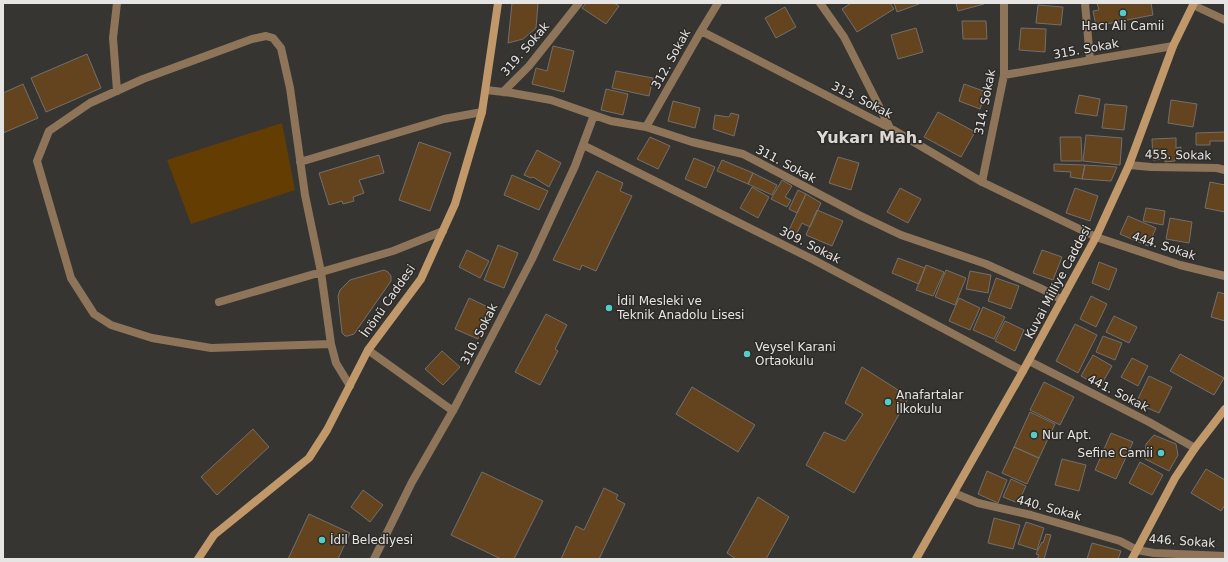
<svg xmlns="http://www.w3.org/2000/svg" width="1228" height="562" viewBox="0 0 1228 562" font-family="'DejaVu Sans',sans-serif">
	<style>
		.green { fill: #633d02 }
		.building { fill: #64441e; stroke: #726f6c }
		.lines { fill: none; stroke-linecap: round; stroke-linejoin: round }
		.street { stroke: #8e7559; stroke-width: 8 }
		.secondary { stroke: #c1986a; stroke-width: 8 }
		.poi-dot { fill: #54cdc8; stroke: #2d2b28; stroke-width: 1.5 }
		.labels { text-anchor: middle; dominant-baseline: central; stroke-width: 3; stroke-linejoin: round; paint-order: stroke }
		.poi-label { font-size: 12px; fill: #e6e5e3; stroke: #2d2b28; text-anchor: start }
		.street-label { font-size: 12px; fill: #e6e5e3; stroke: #2d2b28 }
		.district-label { font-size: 16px; font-weight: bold; fill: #dcd9d5; stroke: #2d2b28 }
	</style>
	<rect width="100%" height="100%" fill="#373532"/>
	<path class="green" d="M282 123 295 190 191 224 167 160Z"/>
	<path class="building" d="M512 3H538L536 28 523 39 508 43Z
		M586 3H614L619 6 606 24 582 8Z
		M851 3H890L894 9 857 32 842 9Z
		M894 3H918L919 4 897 12Z
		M956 3H983L984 4 958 11Z
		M1097 3H1151L1153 15 1096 26 1093 11 1099 10Z
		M1038 5 1063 7 1061 25 1036 23Z
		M785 7 796 27 776 38 765 18Z
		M962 21H986L987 39H963Z
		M916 28 923 52 898 59 891 35Z
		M1021 28 1046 29 1045 52 1019 50Z
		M553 46 574 51 564 92 532 84 536 68 547 71Z
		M87 54 101 88 46 112 31 78Z
		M616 71 653 78 649 96 612 88Z
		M23 84 38 118 3 133V93Z
		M964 84 986 92 980 109 959 101Z
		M606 89 628 94 623 115 601 110Z
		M1079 95 1100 99 1097 116 1075 113Z
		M1171 100 1197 104 1193 127 1168 123Z
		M673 101 700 108 695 128 668 121Z
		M1105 104 1127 106 1124 130 1102 128Z
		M938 112 975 132 961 157 924 137Z
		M731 113 739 115 734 136 713 129 715 115 729 117Z
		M1225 132V141H1210V145H1196V133Z
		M1086 135 1122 138 1120 165 1083 161Z
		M650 137 670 146 658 169 637 159Z
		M1060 137H1081L1082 161H1061Z
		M1176 138V148L1181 147V158H1175V161L1165 162V159L1153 160 1152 139Z
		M419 142 451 153 430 211 399 200Z
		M537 150 561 163 549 187 533 177 531 178 524 175Z
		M379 155 384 173 359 180 364 193 353 197 354 201 343 204 342 201 329 205 319 173Z
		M838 157 859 163 851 190 829 183Z
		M694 158 715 167 706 188 685 179Z
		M722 160 753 173 748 184 717 171Z
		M1054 164 1085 165 1082 179 1070 177 1071 172 1054 171Z
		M1085 165 1117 167 1111 181 1082 179Z
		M597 171 623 183 620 191 632 196 596 271 582 265 580 270 553 260Z
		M753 173 777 185 772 195 748 184Z
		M512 175 548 191 539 210 504 195Z
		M782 180 792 186 785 197 791 200 787 207 771 199Z
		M1210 182 1225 185V212L1205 208Z
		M752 187 769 197 758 218 740 208Z
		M900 188 921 199 908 223 887 212Z
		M1075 188 1098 196 1090 221 1066 213Z
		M798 190 806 194 797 213 789 209Z
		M806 194 821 203 810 227 802 223 797 233 789 230Z
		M1146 208 1165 211 1163 225 1143 221Z
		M817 210 843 221 832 246 806 235Z
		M1128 216 1156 228 1148 246 1120 234Z
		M1170 218 1192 222 1189 243 1166 239Z
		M498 245 518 253 504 288 484 280Z
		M467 250 489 261 480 278 459 267Z
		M1042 250 1062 257 1053 280 1033 273Z
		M898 258 925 268 919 284 892 273Z
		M1099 262 1117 269 1109 290 1092 283Z
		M926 265 944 272 933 296 916 290Z
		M384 270 388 272 391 276V281L354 334 348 336H345L342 333 338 296 340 290 350 280Z
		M946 270 966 278 955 305 935 297Z
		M970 271 991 275 988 293 966 289Z
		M996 278 1019 286 1011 309 988 301Z
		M1218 292 1225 294V321L1211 317Z
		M1091 296 1107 304 1096 327 1080 319Z
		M469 298 492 309 478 339 455 329Z
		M959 298 980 308 970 330 949 321Z
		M983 307 1005 317 994 339 973 330Z
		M546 314 567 325 555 349 558 351 540 385 515 372Z
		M1114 316 1137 327 1129 343 1106 332Z
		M1005 321 1024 330 1015 351 995 341Z
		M1075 324 1097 335 1078 373 1056 361Z
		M1103 336 1122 343 1115 360 1096 352Z
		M442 351 460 367 443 385 425 369Z
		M1180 354 1224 378 1214 395 1170 371Z
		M1093 355 1112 366 1100 387 1081 376Z
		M1132 358 1148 366 1138 386 1121 377Z
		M862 367 909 397 854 493 806 465 824 432 845 441 863 414 845 403Z
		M1149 376 1172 387 1159 413 1136 403Z
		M1044 382 1074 397 1060 425 1030 410Z
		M692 387 755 425 738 452 676 414Z
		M1030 412 1055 424 1039 458 1014 447Z
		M253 429 269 447 217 495 201 477Z
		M1111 433 1133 442 1116 479 1095 470Z
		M1154 435 1176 444 1178 455 1169 471 1145 459 1146 444Z
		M1014 447 1039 458 1027 484 1002 473Z
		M1062 459 1086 465 1079 491 1055 485Z
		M1140 462 1163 475 1152 495 1129 483Z
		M1206 469 1225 480V505L1221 511 1191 493Z
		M987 471 1007 480 998 503 978 494Z
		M482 472 543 501 514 559H501L451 535Z
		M1011 479 1026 486 1018 503 1003 497Z
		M604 488 618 495 616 499 625 504 599 559H561L576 526 584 530Z
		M363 490 383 505 370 522 351 507Z
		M758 497 789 517 766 559H736L727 553Z
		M309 514 350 533 338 559H288Z
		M994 518 1020 525 1013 549 988 543Z
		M1026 522 1044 528 1037 550 1018 544Z
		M1046 534 1051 535 1044 559H1037L1039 555 1036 554 1042 542 1043 543Z
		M1092 543 1121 551 1118 559H1087Z"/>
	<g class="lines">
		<path class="street" d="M820 3 844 37 890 128
			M1085 3 1090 60
			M1193 5 1225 20
			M701 31 890 128 982 182 1096 237 1180 265 1225 276
			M1004 75 1173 46
			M486 90 512 93 551 100 611 121 646 127 692 142 743 154 859 215 901 235 986 264 1042 289 1062 300
			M117 91 113 38 117 3
			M503 92 529 66 579 3
			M646 127 701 31 718 3
			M583 145 812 259 1023 371
			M300 162 444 119 482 112
			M1129 165 1151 167 1217 168 1225 170
			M982 182 1004 75V3
			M219 302 393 251 443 231
			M331 344 211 348 152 338 111 325 94 314 71 278 37 161 49 131 90 103 143 79 252 39 266 36 273 38 281 48 290 88 305 195 321 272 331 344 336 363 350 386
			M368 350 453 411
			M1029 361 1149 422 1195 448
			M954 493 978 503 1031 515 1120 541 1137 550 1154 553 1225 556
			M374 559 412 482 455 407 532 259 575 166 594 115"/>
		<path class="secondary" d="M198 559 214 535 309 458 327 430 368 350 421 279 455 204 482 112 498 3
			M916 559 1023 371 1096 237 1129 165 1173 46 1194 3
			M1132 559 1175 478 1195 448 1225 409"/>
	</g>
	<g class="poi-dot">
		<circle cx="1123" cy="13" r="4"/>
		<circle cx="609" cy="308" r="4"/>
		<circle cx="747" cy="354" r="4"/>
		<circle cx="888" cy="402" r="4"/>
		<circle cx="1034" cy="435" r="4"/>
		<circle cx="1161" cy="453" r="4"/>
		<circle cx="322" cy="540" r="4"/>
	</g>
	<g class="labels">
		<g class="poi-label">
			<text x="1123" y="26" text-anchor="middle">Hacı Ali Camii</text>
			<text x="617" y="301">İdil Mesleki ve<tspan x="617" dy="14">Teknik Anadolu Lisesi</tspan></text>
			<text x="755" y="347">Veysel Karani<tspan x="755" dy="14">Ortaokulu</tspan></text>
			<text x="896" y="395">Anafartalar<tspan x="896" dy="14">İlkokulu</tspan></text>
			<text x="1042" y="435">Nur Apt.</text>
			<text x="1153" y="453" text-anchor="end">Sefine Camii</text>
			<text x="330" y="540">İdil Belediyesi</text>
		</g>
		<g class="street-label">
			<text transform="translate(525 49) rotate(-49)">319. Sokak</text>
			<text transform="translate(1086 49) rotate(-10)">315. Sokak</text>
			<text transform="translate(671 59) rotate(-61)">312. Sokak</text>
			<text transform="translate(862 100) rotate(27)">313. Sokak</text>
			<text transform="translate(985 102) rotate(-79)">314. Sokak</text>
			<text transform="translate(1178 155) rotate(1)">455. Sokak</text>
			<text transform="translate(786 164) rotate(28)">311. Sokak</text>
			<text transform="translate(810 245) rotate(27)">309. Sokak</text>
			<text transform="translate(1164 246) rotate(18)">444. Sokak</text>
			<text transform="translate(1058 282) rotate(-62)">Kuvai Milliye Caddesi</text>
			<text transform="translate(388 301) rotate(-55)">İnönü Caddesi</text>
			<text transform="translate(479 334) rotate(-63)">310. Sokak</text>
			<text transform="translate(1118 393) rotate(27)">441. Sokak</text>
			<text transform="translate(1049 508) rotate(15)">440. Sokak</text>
			<text transform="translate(1182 541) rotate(4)">446. Sokak</text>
		</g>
		<g class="district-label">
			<text x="870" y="137">Yukarı Mah.</text>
		</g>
	</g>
	<rect width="1228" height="562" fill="none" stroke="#e6e5e3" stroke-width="8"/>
</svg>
